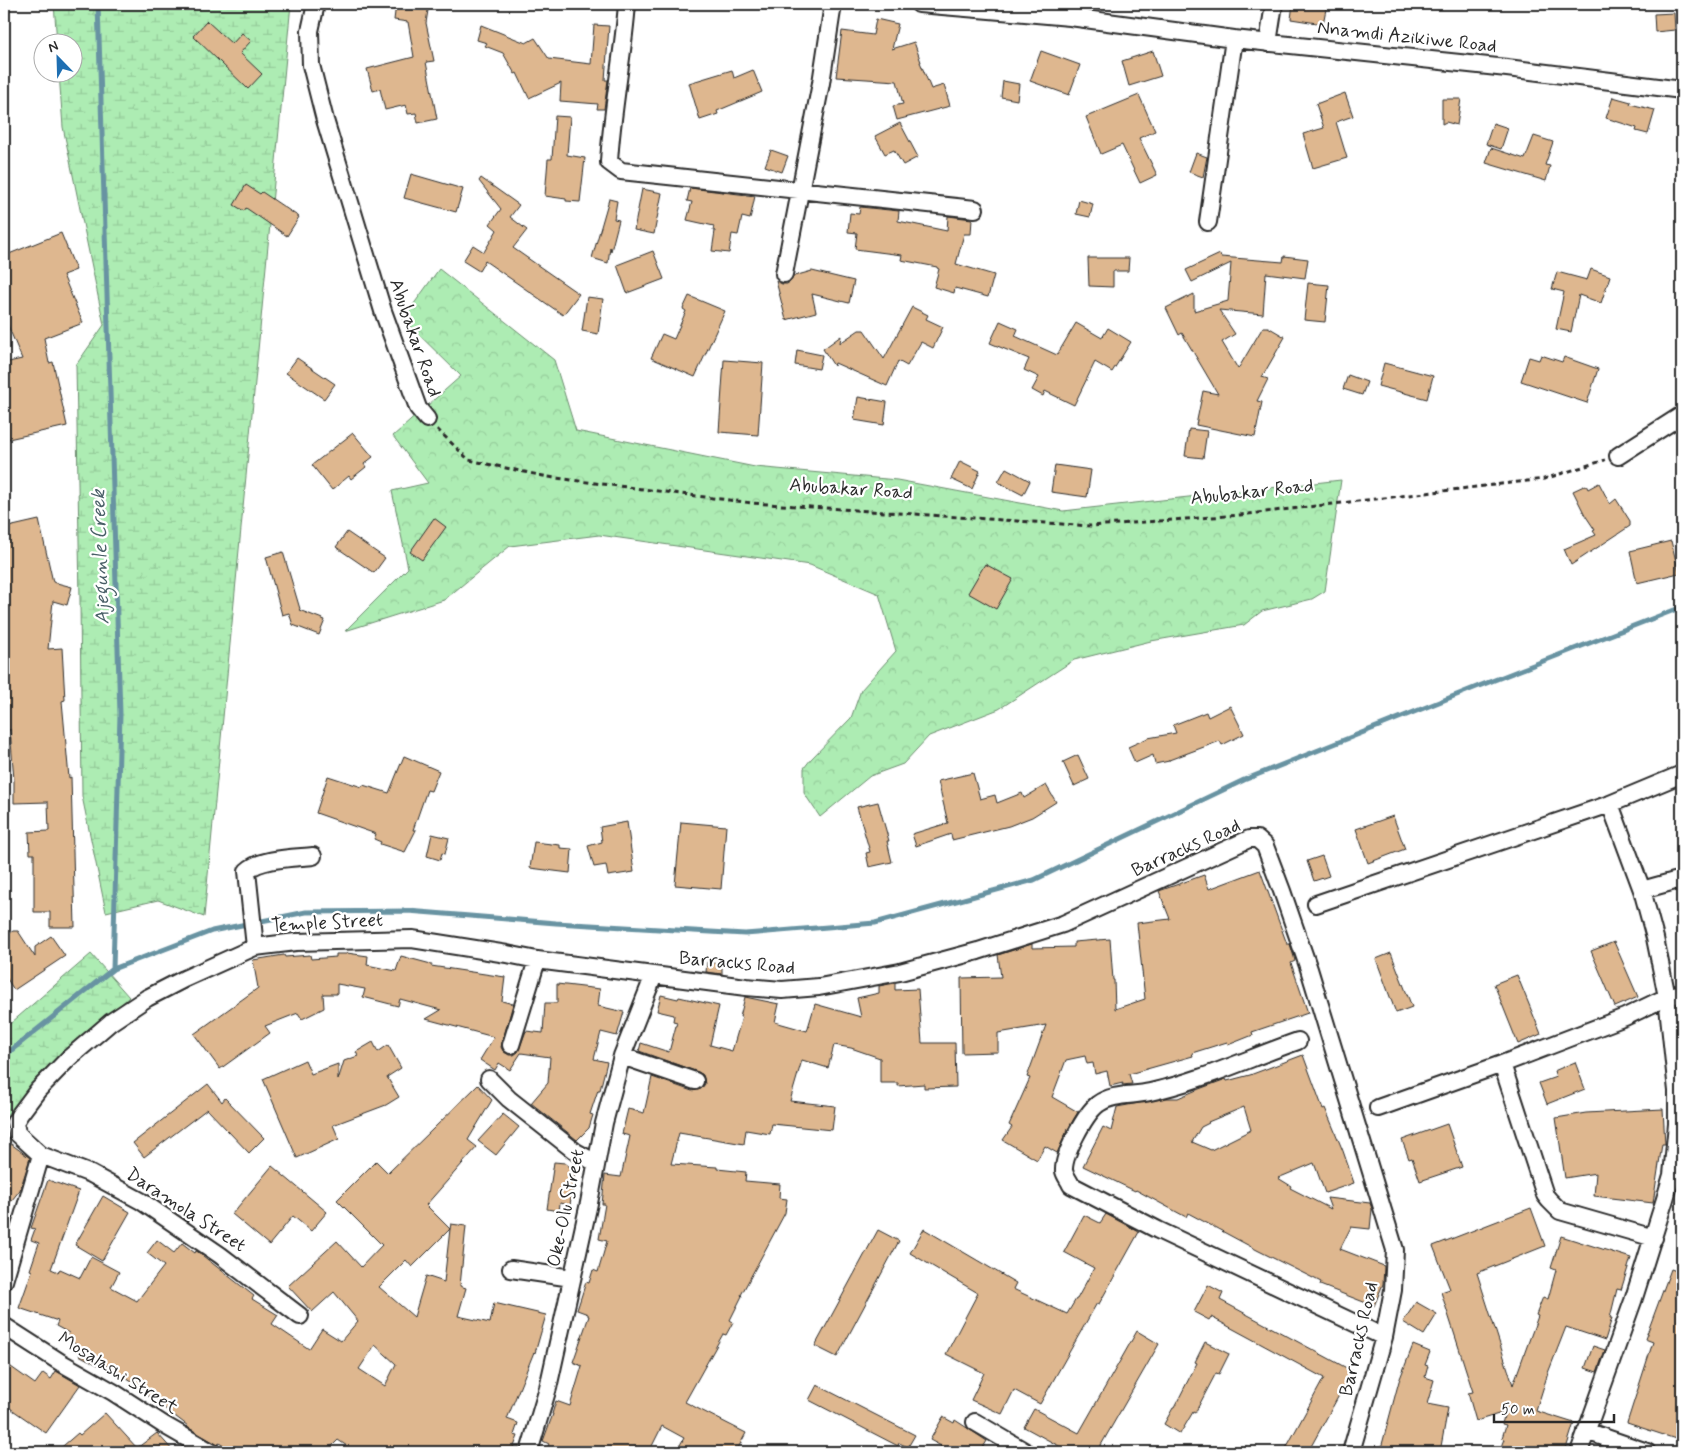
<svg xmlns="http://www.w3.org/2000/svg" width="1686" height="1456" viewBox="0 0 1686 1456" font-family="Mynerve,sans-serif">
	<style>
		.forest { fill: url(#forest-crowns); stroke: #6c8c6f }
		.wetland { fill: url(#wetland-marsh); stroke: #6c8c6f }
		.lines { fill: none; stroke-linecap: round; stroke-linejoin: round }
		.stream { stroke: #6893a2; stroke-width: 5 }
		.building { fill: #deb78f; stroke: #2b2b2b; fill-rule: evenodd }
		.minor-casing { stroke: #2b2b2b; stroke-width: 20 }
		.path { stroke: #2b2b2b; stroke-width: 3; stroke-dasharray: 5 4; stroke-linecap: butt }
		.minor { stroke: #fff; stroke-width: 16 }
		.labels { text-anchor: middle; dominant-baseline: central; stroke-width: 4.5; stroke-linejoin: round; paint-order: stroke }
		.street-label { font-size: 19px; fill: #2b2b2b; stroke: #fff }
		.water-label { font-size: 20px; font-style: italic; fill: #495f67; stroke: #fff }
	</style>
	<defs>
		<pattern id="forest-crowns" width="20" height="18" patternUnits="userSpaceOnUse" patternTransform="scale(1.25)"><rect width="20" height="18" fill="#adecb3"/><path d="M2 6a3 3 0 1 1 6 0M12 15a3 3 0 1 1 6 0" fill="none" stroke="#95cb9a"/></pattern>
		<pattern id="wetland-marsh" width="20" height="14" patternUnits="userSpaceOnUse" patternTransform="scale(1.25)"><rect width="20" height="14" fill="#adecb3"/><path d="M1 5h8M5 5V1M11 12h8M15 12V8" fill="none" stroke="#95cb9a"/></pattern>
	</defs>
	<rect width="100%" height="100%" fill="#fff"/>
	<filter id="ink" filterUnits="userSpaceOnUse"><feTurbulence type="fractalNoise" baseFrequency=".02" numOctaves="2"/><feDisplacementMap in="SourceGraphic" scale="10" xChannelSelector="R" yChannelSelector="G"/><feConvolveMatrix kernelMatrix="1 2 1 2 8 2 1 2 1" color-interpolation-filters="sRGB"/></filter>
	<g filter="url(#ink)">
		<path class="forest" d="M439 269 554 360 576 431 755 467 897 480 1063 511 1341 480 1325 591 1312 599 1262 611 1244 625 1151 641 1074 660 999 709 929 736 903 764 870 776 820 817 804 793V768L811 759 851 718 861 690 896 651 879 594 810 565 599 535 510 546 444 600 345 631 408 568 392 491 428 483 393 436 461 376 403 319Z"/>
		<path class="wetland" d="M54 4H291L204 917 158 900 106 912 82 796 80 600 76 365 104 325 63 127 59 73 72 72V42H57Z
			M91 954 129 997 27 1093 4 1118V1029Z"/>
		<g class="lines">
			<path class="stream" d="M113 969 212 931 306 912 408 911 556 923 745 934 875 923 1034 880 1244 780 1479 686 1682 607
				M4 1056 113 969 120 714 98 4"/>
		</g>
		<path class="building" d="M396 4H429L426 23 434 61 426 62 437 119 418 123 416 113 408 114 406 105 385 110 380 89 373 91 367 69 414 57 408 22 394 20Z
			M1293 4H1327L1323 24 1291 19Z
			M1674 13 1675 30 1655 32 1654 14Z
			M876 19 898 24 892 49 914 42 921 62H920L931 89 944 85 950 106 897 120 893 106 903 104 897 81 836 77 842 31 873 35Z
			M207 21 232 44 242 33 251 41 240 53 262 74 248 89 193 36Z
			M481 25 526 43 535 38 549 59 591 64 594 25 609 26 605 80H608L604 109H597L598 104 560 101 561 83 529 98 517 73 515 74 503 53 485 46 487 43 477 40Z
			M1041 51 1080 65 1069 95 1030 81Z
			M1153 51 1161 76 1129 86 1122 61Z
			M732 70 734 78 753 70 762 92 717 111 718 114 700 120 689 83Z
			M1003 81 1019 84 1017 100 1001 97Z
			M1345 93 1353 116 1336 122 1347 158 1313 168 1303 134 1324 128 1316 104Z
			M1139 95 1155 131 1139 138 1157 175 1140 183 1122 145 1101 154 1086 117Z
			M1613 97 1631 102 1630 104 1655 110 1648 134 1636 131 1637 128 1606 118Z
			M1442 99H1461L1457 125 1446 122 1442 124Z
			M555 116 570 117 567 155 585 158 580 202 566 201V199L545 196 548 159H552Z
			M900 123 918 157 903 165 894 150 885 154 875 136Z
			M1493 123 1508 128 1501 149 1486 144Z
			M1534 136 1553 142 1545 165 1550 166 1546 181 1486 163 1491 148 1525 159Z
			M771 150 788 156 782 172 765 166Z
			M1196 153 1207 157 1203 177 1189 172Z
			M411 174 463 189 456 212 404 198Z
			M481 178 519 205 510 217 527 230 513 248 579 294 563 315 485 261 479 271 463 261 473 245 484 252 497 230 490 224 501 209 479 181Z
			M246 185 260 194 262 192 299 217 287 236 246 208 244 211 234 205Z
			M690 188 755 196 750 219 742 217 738 235 732 234 729 253 712 251 715 231 713 230 714 226 687 220 692 202 687 201Z
			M642 189 662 193 654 234 634 230Z
			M609 199 617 201 614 219 619 220 611 251 610 247 608 263 592 258Z
			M1079 200 1093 204 1090 217 1076 214Z
			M860 207 899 211 898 221 947 231 948 216 972 219 971 234H964L956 264 994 275 988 297 955 288 954 293 934 287 939 269 937 268V267L901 260 902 255 855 249 857 233 848 232 850 213 859 214Z
			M61 233 76 270 63 275 83 323 44 338 49 363 53 362 67 426 4 440V363L22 359 4 316V256Z
			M653 251 664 279 627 293 617 265Z
			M1220 254 1221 257 1283 262 1284 256 1308 259 1305 278 1266 273 1263 314 1219 310 1235 334 1222 342 1238 369 1263 327H1268L1285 337 1262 377 1268 379 1257 401 1262 402 1255 437 1196 425 1203 391 1218 394 1182 333 1179 335 1166 308 1194 294V311L1228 301 1231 263 1192 282 1186 270Z
			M1088 258H1129L1128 271H1113V287L1089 286Z
			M1591 269 1610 276 1601 303 1579 295 1571 332 1556 329 1564 292 1552 289 1557 272 1587 280Z
			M812 271 854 281 849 303 812 294 816 312 786 320 776 281 782 284H787L791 281 794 276Z
			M1308 283 1329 285 1325 322 1304 320Z
			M689 296 725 311 695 377 651 358 662 334 674 339 686 311 683 309Z
			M587 297 603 299 598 334 582 331Z
			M912 307 928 315 926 319 943 327 933 348 921 342 907 366 898 361 887 386 835 363 834 366 823 349 841 336 840 343 859 330H864L884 359Z
			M1000 321 1018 329 1015 336 1057 355 1076 323 1102 338 1108 328 1131 342 1112 372 1095 362 1074 405 1045 391 1043 396 1032 390 1039 377 1024 370 1029 359 990 343Z
			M797 350 822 355 819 369 795 365Z
			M1541 355 1562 362 1564 357 1598 369 1587 403 1521 381 1529 357 1539 360Z
			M297 358 335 384 324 399 286 373Z
			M724 360 763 363 758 435 719 432Z
			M1384 363 1433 376 1427 399 1378 386Z
			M1348 375 1367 382 1362 395 1343 389Z
			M858 397 887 402 884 425 854 420Z
			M1189 429 1207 431 1203 458 1185 456Z
			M353 433 373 457 364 464 366 467 351 479 349 476 332 490 312 465Z
			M960 461 980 471 972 489 951 479Z
			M1055 465 1091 470 1087 497 1051 492Z
			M1006 468 1030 481 1023 495 998 482Z
			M1599 483 1610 504 1616 499 1630 521V526L1571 565 1564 549 1596 535 1593 531 1595 530 1585 515 1573 491 1586 485 1588 489Z
			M434 518 446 527 422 560 410 552Z
			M39 520 53 582 72 587 67 605 53 601 48 649 62 648 65 700 62 701 69 778 71 777 75 927H50V912H34V854H30L29 832 49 831 48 802 14 803V780L10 729 4 738V528Z
			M347 532 385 558 374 573 336 547Z
			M1671 541 1679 573 1637 583 1630 551Z
			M283 552 300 609 299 610 325 620 319 635 293 625 289 613 282 615 266 557Z
			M985 564 1013 579 996 609 968 593Z
			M1230 706 1244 734 1222 745 1220 741 1169 760V761L1155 764 1153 755 1135 763 1128 747 1148 738 1176 733 1173 725 1206 712 1208 717Z
			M1078 755 1089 779 1074 786 1063 762Z
			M404 756 439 771 431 791 427 790 413 830H416L405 852 380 844 381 842 374 839 376 834 316 813 328 776 362 787 363 785 389 793Z
			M973 773 980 799 995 795 997 803 1022 793 1024 798 1046 785 1056 802 1032 817 1009 826 952 840 951 834 916 846 912 834 948 823 938 781Z
			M878 802 889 841H887L892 862 869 867 866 853 870 852 857 807Z
			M1393 816 1405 849 1368 863 1356 829Z
			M627 822 634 872 608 876 606 865 594 867 588 846 602 842 600 827Z
			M681 822 726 826 721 889 675 885Z
			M432 834 449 838 445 854 442 853 440 860 427 856Z
			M534 842 560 845V848L572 849 570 873 530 868Z
			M1322 856 1329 876 1314 881 1307 861Z
			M1260 870 1287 944H1290L1294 957 1295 961 1291 963 1308 1013 1252 1032 1253 1035 1228 1045 1227 1042 1192 1053 1193 1056 1129 1074 1132 1084 1122 1085 1123 1083 1110 1086 1107 1071 1095 1074 1093 1063 1087 1064 1085 1056 1066 1060 1052 1097 1078 1112 1067 1131 1057 1153 1045 1146 1037 1160 1003 1140 1012 1127 1009 1125 1030 1078 1027 1077 1046 1025 998 1033V1052L962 1053 961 978 1001 977 998 955 1032 944V948L1074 947V942L1110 939 1113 980H1114L1115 1009 1145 999 1137 923 1170 919 1159 891 1204 875 1209 889Z
			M13 931H18L35 957V947L51 936 65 956 14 990 4 974V937Z
			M1614 942 1638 997 1615 1007 1591 951Z
			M347 953 368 956 367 965 396 971 401 956 431 964V966L505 977 502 1001 513 1004 501 1047 503 1051 509 1055H514L518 1052 526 1031 543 1033 545 1003H557V984L600 989 598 1006 624 1012 617 1036 601 1032 594 1059 607 1062 600 1090H598L590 1114 593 1115 589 1128 577 1140 531 1103 548 1083 550 1057 521 1053 510 1070 499 1063 495 1070 480 1060 494 1037 426 1019 441 1010 400 999 398 1006 363 997 365 989 337 984V994H323L324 1008 302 1019 298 1013 265 1026 270 1033 220 1069 194 1034 258 988 253 960 284 955 285 957 310 955 311 959 336 957V954H347Z
			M1391 953 1412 1007 1396 1013 1376 959Z
			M707 962 722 964V974L706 972Z
			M1517 975 1541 1034 1518 1044 1494 984Z
			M895 983V990L918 989 922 1043H955L956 1087 924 1088V1084L898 1086V1083H880V1058L851 1048 834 1045 828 1068 802 1060 790 1101 835 1106 832 1130 772 1124 770 1134 746 1130 744 1144 679 1133 671 1164 717 1167V1169L746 1172 745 1181 780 1184 779 1198 787 1199 785 1213 741 1295 742 1296 730 1320 733 1322 726 1335 723 1334 685 1402 746 1433 736 1452H676L684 1438 662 1426 649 1452H550L552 1448 548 1446 549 1444 543 1441 553 1414H552L556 1401 570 1406 582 1366 573 1362 589 1316H588V1314L577 1310 586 1282 589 1283 593 1270 598 1272 607 1241 599 1239 605 1204H602L605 1175 621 1177 630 1136 622 1134 628 1109 644 1113 652 1077 692 1091 701 1089 705 1084 703 1075 698 1072 639 1051 641 1043 669 1052 677 1022 673 1021 674 1015 657 1011 661 995 678 999 679 997 719 1006 710 1045 732 1051 742 1017H740L745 997 779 1004 775 1022 807 1031 815 1004 861 1017 857 998 879 993V986Z
			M373 1042 378 1052 388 1045 401 1068 387 1077 399 1097 386 1105 333 1125 339 1139 297 1158 263 1079 305 1060 311 1074 338 1064V1080L344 1061 358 1056 356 1052Z
			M1303 1055 1323 1109 1325 1108 1343 1151 1354 1183 1325 1193 1314 1163 1278 1178 1291 1186 1290 1188 1331 1209 1327 1198 1370 1203 1372 1209 1370 1229 1351 1227 1340 1249 1384 1266 1383 1284 1374 1306 1320 1285 1321 1282 1257 1250 1188 1213 1186 1217 1136 1190 1135 1191 1083 1166 1103 1127 1111 1131 1117 1107 1166 1098H1178L1199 1089 1226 1079 1227 1081 1250 1075ZM1244 1107 1251 1130 1211 1150 1192 1142 1201 1127 1209 1123 1208 1122Z
			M1575 1062 1585 1089 1547 1104 1539 1083 1556 1077 1554 1071Z
			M208 1084 222 1102 225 1098 264 1138 249 1153 207 1109 144 1157 133 1143Z
			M478 1085 492 1100 468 1140 477 1147 426 1205 450 1229 451 1224 466 1226 460 1286 466 1288 458 1316 490 1323 494 1303 546 1315 535 1353 534 1352 507 1419 518 1423 514 1435 518 1436 512 1452H356L338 1440 326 1452H233L219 1443 218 1445 187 1427 188 1426 134 1385 135 1383 110 1367 100 1363 98 1365 79 1355 83 1348 66 1339 69 1333 56 1326 58 1321 19 1308 32 1271 30 1270 39 1243 31 1240 35 1229 31 1228 48 1180 79 1191 51 1269 58 1272 60 1269 80 1278 91 1257 119 1272 111 1287 137 1301 164 1266 147 1253 157 1240 174 1253 182 1243 195 1253 196 1251 198 1252 254 1296 252 1299 278 1315 272 1324 309 1349 322 1329 341 1341 358 1321 334 1292 312 1312 288 1286 337 1241 361 1267 382 1245 337 1200 376 1161 388 1173ZM450 1229 444 1282 426 1276 414 1317 379 1287 406 1260 412 1267ZM375 1345 396 1364 385 1386 359 1369Z
			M1663 1109 1665 1144H1662L1653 1203 1594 1196 1596 1173 1565 1178 1556 1118 1586 1113Z
			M503 1114 519 1127 496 1155 478 1141Z
			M1447 1124 1462 1167 1420 1181 1412 1158 1409 1159 1402 1140Z
			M11 1144 30 1158 20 1190 4 1210V1155Z
			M554 1162 565 1163 575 1171 570 1205 560 1203 559 1211 547 1209Z
			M272 1166 327 1212 311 1231 293 1216 269 1245 232 1214Z
			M103 1196 130 1212 102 1261 75 1245Z
			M1531 1208 1545 1246 1477 1273 1513 1385 1538 1316 1536 1315 1543 1297 1548 1299 1556 1270 1551 1268 1561 1236 1631 1258 1621 1290 1617 1289 1610 1318H1612L1605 1340 1566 1327 1548 1373 1536 1411 1574 1423 1565 1452H1500L1505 1439 1502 1438 1506 1425 1502 1424 1505 1412 1476 1421 1468 1393 1473 1392 1441 1292 1450 1289 1433 1246Z
			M1106 1214 1139 1232 1099 1304 1097 1303 1040 1404 1014 1390 1002 1414 971 1400 984 1373 946 1354 978 1293 910 1253 924 1229 1016 1283 1013 1289 1067 1314 1076 1299H1077L1094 1268 1064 1252 1084 1215 1100 1223Z
			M878 1230 899 1241 837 1357 815 1346Z
			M1671 1269 1682 1273V1441L1627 1423 1653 1342 1645 1339Z
			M1208 1285 1223 1293 1220 1300 1356 1373 1346 1390 1343 1388 1308 1452H1284L1324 1378 1211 1317 1209 1320 1194 1312Z
			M1416 1302 1437 1314 1424 1335 1403 1322Z
			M1137 1331 1159 1344 1097 1452H1070L1024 1427 1034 1409 1079 1433Z
			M1205 1342 1229 1354 1219 1374 1216 1373 1195 1413 1193 1412 1180 1434 1164 1424 1173 1408H1174L1197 1363 1195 1362Z
			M1413 1345 1430 1352 1425 1365 1428 1366 1425 1377 1434 1380 1427 1404 1448 1408 1440 1452H1380L1399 1381Z
			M1593 1346 1605 1350 1597 1372 1585 1368Z
			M4 1362 35 1384 43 1373 51 1379 56 1371 80 1385 46 1433 4 1404Z
			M817 1385 915 1435 908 1447 899 1443 898 1446 809 1400Z
			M105 1413 137 1448 157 1433 174 1452H56L78 1433 80 1435Z
			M943 1417 954 1423 955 1420 987 1441 980 1452H937L941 1446 930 1440Z"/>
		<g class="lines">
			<defs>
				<path id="minor" d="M316 4 310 31 311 65 325 120 383 311 418 408 427 419
					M627 4C623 57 612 109 609 162L621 171 975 209
					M919 4 1070 17 1234 39 1507 68 1682 90
					M1268 43 1274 4
					M1208 222 1234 39
					M784 274 821 83 833 4
					M1618 456 1682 415
					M1642 890 1682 879
					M1316 904 1610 804 1682 774
					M255 947 247 871C260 858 295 858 313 856
					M1298 1041C1249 1058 1201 1081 1150 1092 1133 1096 1113 1093 1098 1104 1085 1114 1063 1155 1064 1171 1065 1176 1069 1180 1071 1185L1158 1230 1384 1337
					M511 1045 537 960
					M622 1056 695 1081
					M489 1079 509 1099 576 1152 596 1163
					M1378 1108 1502 1064
					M1654 1238 1560 1211 1549 1200 1545 1195 1502 1064 1625 1017 1667 997 1682 993
					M511 1269 572 1278
					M4 1281 41 1155
					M300 1316 220 1255 141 1201 91 1174 41 1155 17 1133 15 1122 20 1114 38 1090 69 1058 111 1022 147 998 184 979 255 947 296 942 412 939 507 954 537 960 746 987 782 990 819 987 900 972 978 951 1063 924 1249 839H1257L1265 846 1282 891 1309 969 1395 1250 1393 1290 1384 1337 1351 1452
					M4 1326 60 1362 113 1392 164 1425 211 1452
					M975 1422 1026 1452
					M1586 1431 1647 1452
					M529 1452 548 1388 589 1203 604 1123 622 1056 654 975
					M1579 1452 1633 1301 1665 1199 1672 1175 1677 1124V1091L1667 997 1655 938 1642 890 1610 804"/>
			</defs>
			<use href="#minor" class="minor-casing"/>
			<path class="path" d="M437 429 469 460 548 477 752 503 1091 526 1240 515 1544 479 1605 460"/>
			<use href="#minor" class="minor"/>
		</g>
	</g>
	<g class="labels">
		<g class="street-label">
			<text transform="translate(1407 37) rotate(6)">Nnamdi Azikiwe Road</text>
			<text transform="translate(415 338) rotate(71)">Abubakar Road</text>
			<text transform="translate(851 489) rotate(4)">Abubakar Road</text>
			<text transform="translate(1252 492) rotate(-6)">Abubakar Road</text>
			<text transform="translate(1186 848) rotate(-24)">Barracks Road</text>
			<text transform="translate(327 923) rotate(-3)">Temple Street</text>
			<text transform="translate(737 963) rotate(5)">Barracks Road</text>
			<text transform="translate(566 1208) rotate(-78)">Oke-Olu Street</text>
			<text transform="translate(186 1210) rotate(33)">Daramola Street</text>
			<text transform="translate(1359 1339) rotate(-77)">Barracks Road</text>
			<text transform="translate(118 1373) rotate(32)">Mosalashi Street</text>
		</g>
		<g class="water-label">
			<text transform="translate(101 557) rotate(-92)">Ajegunle Creek</text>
		</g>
	</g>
	<rect width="1686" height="1456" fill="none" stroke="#fff" stroke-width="20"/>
	<rect x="10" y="10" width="1666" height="1436" fill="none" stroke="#2b2b2b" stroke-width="2" filter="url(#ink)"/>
	<g transform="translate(58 58) rotate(337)"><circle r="24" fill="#ffffff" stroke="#aaaaaa"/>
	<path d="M0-4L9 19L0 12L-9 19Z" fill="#1f6fb2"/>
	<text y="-8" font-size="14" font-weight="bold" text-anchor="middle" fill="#2b2b2b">N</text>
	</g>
	<path d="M1494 1414v8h120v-8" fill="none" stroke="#2b2b2b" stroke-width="2.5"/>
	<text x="1501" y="1414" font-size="15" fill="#2b2b2b" stroke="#ffffff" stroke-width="4" paint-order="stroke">50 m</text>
</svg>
